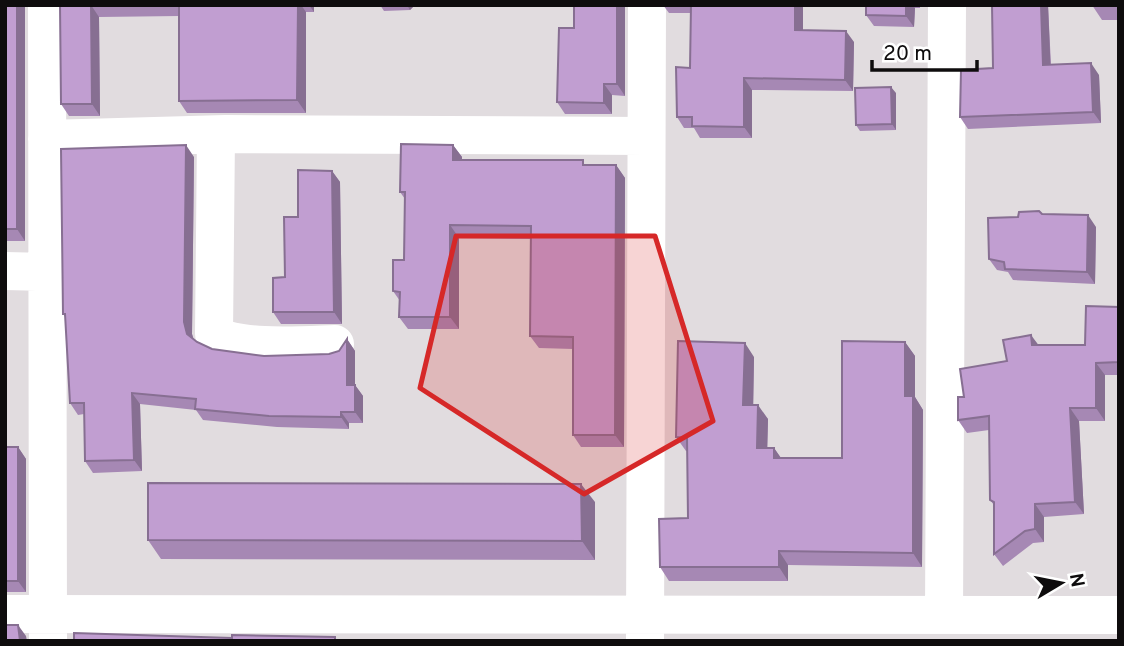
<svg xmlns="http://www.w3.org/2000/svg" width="1124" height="646" viewBox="0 0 1124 646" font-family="Overpass,sans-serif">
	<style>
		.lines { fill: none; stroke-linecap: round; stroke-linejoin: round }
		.minor { stroke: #fff; stroke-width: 38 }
		.wall { fill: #a688b4 }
		.shaded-wall { fill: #876f92 }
		.building { fill: #c19ed1; stroke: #876f92; stroke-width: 2 }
		.marked { fill: #d62828; fill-opacity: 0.2; stroke: #d62828; stroke-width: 5; stroke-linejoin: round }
	</style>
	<rect width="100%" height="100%" fill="#e1dcdf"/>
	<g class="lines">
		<path class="minor" d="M47 5 48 641
			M216 135 214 334C239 350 304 345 335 344
			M47 139 226 134 646 136
			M5 271 48 272
			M5 614 1119 615
			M944 615 947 5
			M645 640 647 5"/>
	</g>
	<path class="wall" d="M5 5 25 241H5Z
		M60 5H314V12H306V113H187L179 101V16L99 17 100 116H69L61 104Z
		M380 5H417L414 6 410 10 384 11Z
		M574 5H625V96L612 95V114H565L557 102 574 28Z
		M663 5H803V31L854 42 853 91 752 90V138H700L694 128H684L677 117 690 68 691 13H669Z
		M866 5H920V8H915L914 27 874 26 866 15Z
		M1048 5 1051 65 1099 75 1101 123 968 129 960 117 993 68Z
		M1092 5H1119V20H1102Z
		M896 93V130L860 131 856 125Z
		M453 145 462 157V160L616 165 625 178 624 447H581L573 435V349L539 348 530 336 531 239 459 238V329H408L399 317 400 301 393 291 404 260 405 199 400 192Z
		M194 157 192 334 194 340 197 342 212 349 264 356 329 354 339 351 347 339 355 351V385L363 396V423H349V429L277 427 203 420 196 410 140 404 142 471 93 473 85 461 84 414 78 415 70 403 66 318 63 314Z
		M332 171 340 182 342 324H281L273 312 285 277 298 217Z
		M1042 214 1096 227 1095 284 1013 280 1008 272 997 270 989 259 1018 217Z
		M1119 307V375H1105V421H1079L1084 514 1044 517V542L1033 543 1003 566 994 554V505L990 500 989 430 967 433 958 420 964 397 1007 361 1038 345H1085Z
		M905 342 915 356V397L923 410 922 567 788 565V581H669L660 567 688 518 687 451H686L676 437 754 357 753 405 768 419 767 448H774L781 458H842Z
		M5 447H18L26 459V592H5Z
		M595 502V560L161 559 148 540Z"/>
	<path class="shaded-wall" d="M17 5H25V241L17 229Z
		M91 5 99 17 100 116 92 104Z
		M298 5H301L306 12V113L297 100Z
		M309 5H314V12Z
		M407 5H413L414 6 410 10Z
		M617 5H625V96L617 84Z
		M795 5H803V42L795 30Z
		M906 5H913L915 8 914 27 906 16Z
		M1041 5H1048L1051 77 1043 65Z
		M846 31 854 42 853 91 845 80Z
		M1091 63 1099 75 1101 123 1093 112Z
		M744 78 752 90V138L744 127Z
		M604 84 612 95V114L604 103Z
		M891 87 896 93V130L892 124Z
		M186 145 194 157 192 334 195 345 187 334 184 322Z
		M453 145 462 157 461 173 453 160Z
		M616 165 625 178 624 447 615 435Z
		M332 171 340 182 342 324 334 312Z
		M1088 215 1096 227 1095 284 1087 272Z
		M450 225 459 238V329L450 317Z
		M1031 335 1040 347 1032 345Z
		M347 339 355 351V396L347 385Z
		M905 342 915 356V397L923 410 922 567 913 553 905 396Z
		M745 343 754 357 753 419 743 405Z
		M1096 363 1105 375V421L1096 408Z
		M355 385 363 396V423L355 412Z
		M132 393 140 404 142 471 134 460Z
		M758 405 768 419 767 462 757 448Z
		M1070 408 1079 421 1084 514 1075 502Z
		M341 412 349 423V429L341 417Z
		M18 447 26 459V592L18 581Z
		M774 448 783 461 774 458Z
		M581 484 595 502V560L582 541Z
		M1035 504 1044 517V542L1035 529Z
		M779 551 788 565V581L779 567Z
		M18 625 26 636 27 641H20Z"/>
	<path class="building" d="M5 5H17V229H5Z
		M60 5H91L92 104H61Z
		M172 5H298L297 100 179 101V6H172Z
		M574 5H617V84H604V103L557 102 559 28H574Z
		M691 5H795V30L846 31 845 80 744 78V127L692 126V117H677L676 67 690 68Z
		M866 5H906V16L866 15Z
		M992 5H1041L1043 65 1091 63 1093 112 960 117 961 70 993 68Z
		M891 87 892 124 856 125 855 88Z
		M401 144 453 145V160H583V165H616L615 435H573V337L530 336 531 226 450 225V317H399L400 292 393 291V260H404L405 192H400Z
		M186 145 184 322 187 334 197 342 212 349 264 356 329 354 339 351 347 339V385H355V412H341V417L269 416 195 409 196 399 132 393 134 460 85 461 84 403H70L65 314H63L61 149Z
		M298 170 332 171 334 312H273V278L285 277 284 217H298Z
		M1039 211 1042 214 1088 215 1087 272 1005 269 1004 262 989 259 988 218 1018 217 1019 212Z
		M1086 306 1119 307V362L1096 363V408H1070L1075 502 1035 504V529L1025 531 994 554V502L990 500 989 416 958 420V397H964L960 369 1007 361 1003 340 1031 335 1032 345H1085Z
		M678 341 745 343 743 405H758L757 448H774V458H842V341L905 342V396H913V553L779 551V567H660L659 519 688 518 687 438 676 437Z
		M5 447H18V581H5Z
		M148 483 581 484 582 541 148 540Z
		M5 625H18L20 641H5Z
		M74 633 232 638V635L335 637V641H74Z"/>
	<path class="marked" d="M456 236H655L713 421 584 494 420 388Z"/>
	<rect width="1124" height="646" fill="none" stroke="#0e0c0d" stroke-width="14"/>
	<g transform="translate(1061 583) rotate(80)" stroke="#ffffff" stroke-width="5" paint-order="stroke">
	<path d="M0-5L12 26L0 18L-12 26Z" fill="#0e0c0d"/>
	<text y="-10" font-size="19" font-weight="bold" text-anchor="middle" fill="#0e0c0d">N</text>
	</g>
	<path d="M872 60v10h105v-10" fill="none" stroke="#0e0c0d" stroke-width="3.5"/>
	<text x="883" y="60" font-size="21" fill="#0e0c0d" stroke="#ffffff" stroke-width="5" paint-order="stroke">20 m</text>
</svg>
